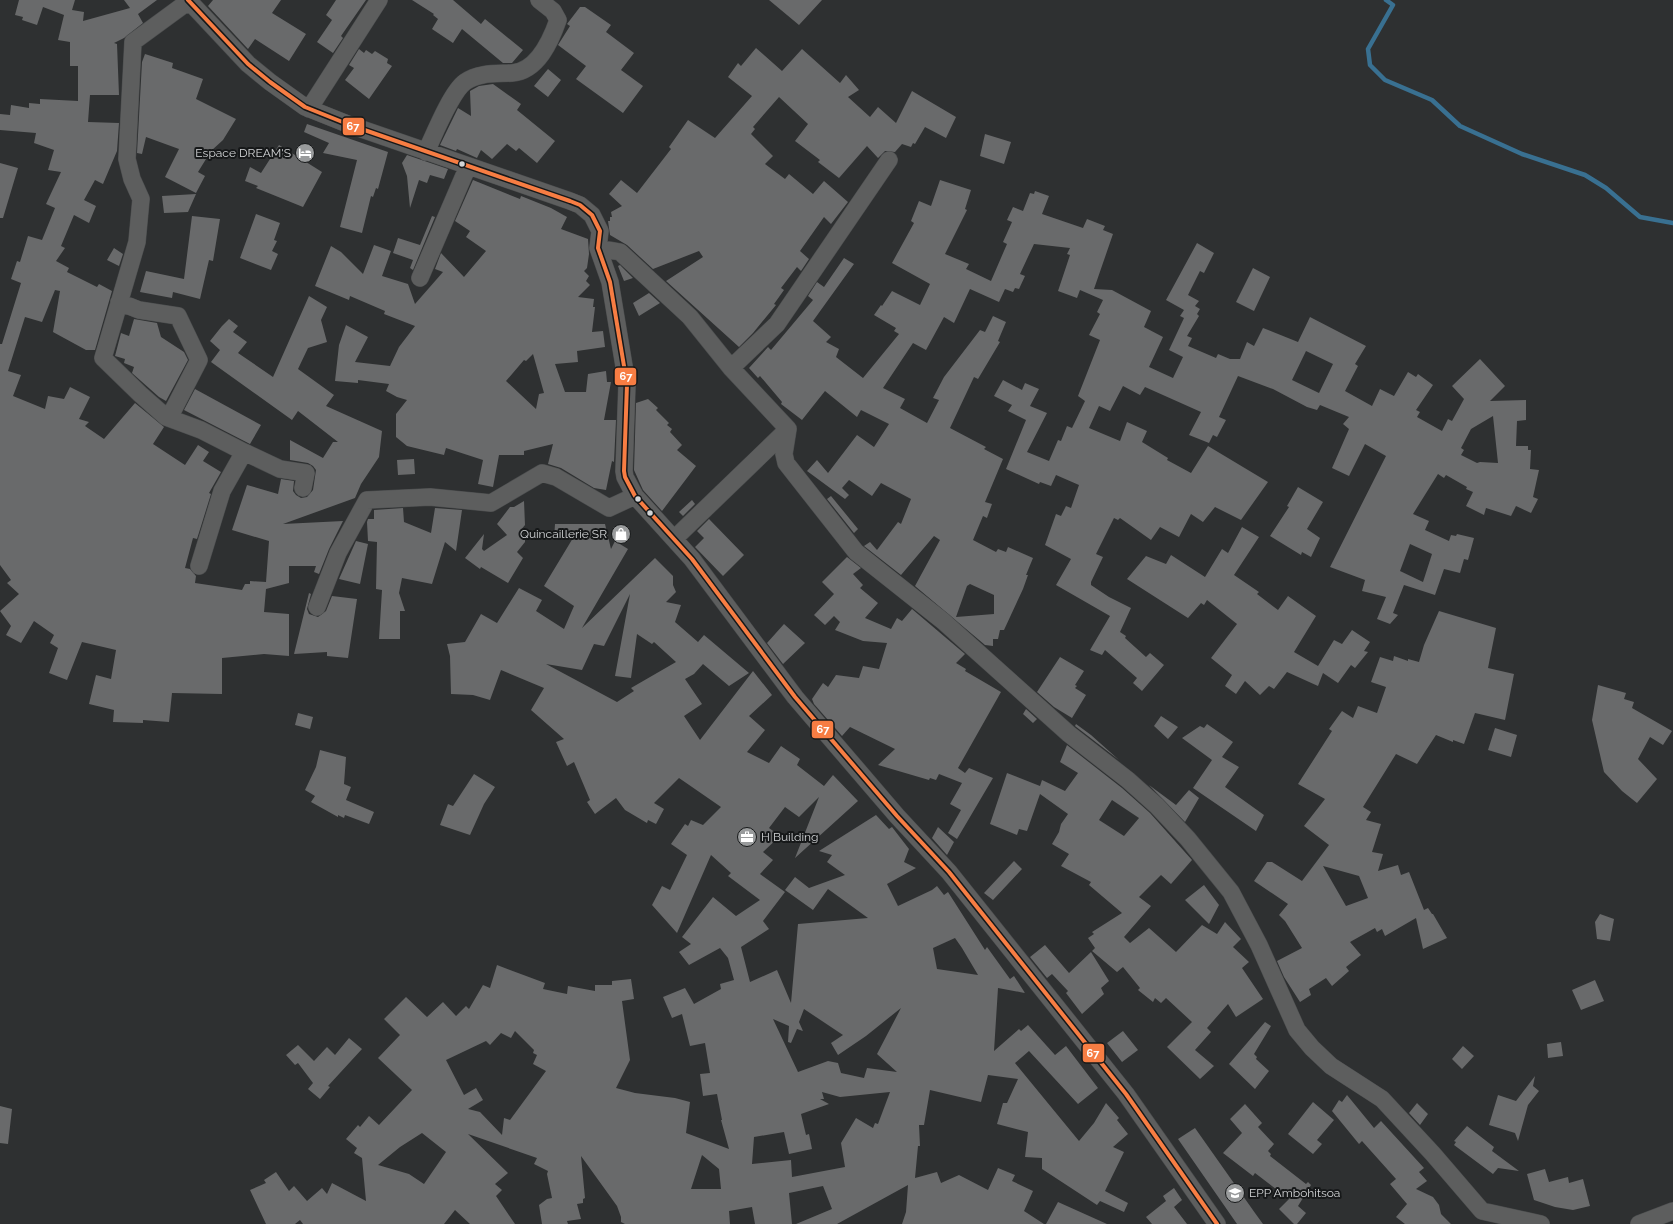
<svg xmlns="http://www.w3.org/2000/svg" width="1673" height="1224" viewBox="0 0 1673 1224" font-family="Raleway,sans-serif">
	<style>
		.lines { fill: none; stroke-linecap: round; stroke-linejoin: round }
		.stream { stroke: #397091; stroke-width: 4.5 }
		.building { fill: #696a6b; fill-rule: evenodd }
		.minor-casing { stroke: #4b4d4e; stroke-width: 18 }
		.minor { stroke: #5d5e5e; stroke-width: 17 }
		.bus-1-casing { stroke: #161819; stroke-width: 7 }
		.bus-1 { stroke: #f77d43; stroke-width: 4 }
		.bus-dot { fill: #d2d4d6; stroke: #161819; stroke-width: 1.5 }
		.labels { text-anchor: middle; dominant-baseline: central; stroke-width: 4; stroke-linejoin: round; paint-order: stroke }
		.poi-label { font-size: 12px; fill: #d2d4d6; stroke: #161819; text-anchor: end }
		.line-badge { stroke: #161819; stroke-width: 1.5 }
		.badge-label { font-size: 11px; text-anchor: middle; font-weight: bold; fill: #fff }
	</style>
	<rect width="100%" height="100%" fill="#2e3031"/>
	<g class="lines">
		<path class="stream" d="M1386 0 1393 5 1368 49 1370 65 1385 80 1432 100 1460 126 1522 154 1585 175 1606 188 1640 217 1673 223"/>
	</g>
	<path class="building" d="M19 0H75L72 10 84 12 83 21 130 8 124 0H157L138 14 143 23 124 38 114 43 117 44 119 95H90L88 122 119 123 117 151 103 184 95 180 84 200 96 206 89 223 74 215 61 246 65 248 56 261 69 268 67 272 97 287 99 284 112 291 95 350H86L53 332 60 291 55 290 42 322 25 317 8 371 21 375 13 396 45 409 48 396 64 399 70 387 90 397 79 419 89 422 85 426 104 439 135 403 164 427 153 444 185 465 198 445 209 452 203 461 221 472 209 493 211 494 197 539 193 538 185 568 190 569 196 576 195 583 242 590 245 584H250V581L266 582 269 541 232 530 247 485 278 494 281 479 294 481 293 491 296 495 301 498 307 497 313 490 316 470 313 466 308 463 290 460V440L323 458 333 442H338L298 411 292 420 211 362 220 350 210 341 222 326 229 319 238 326 233 332 247 342 238 353 273 377 309 296 327 307 321 320 327 342 308 348 298 369 334 395 326 406 382 431 379 457 361 484 355 498 283 524 343 521 329 549 319 574 314 572 316 566H289V583L266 589 264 612 289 614V656L264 654 222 658V694L172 693 169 722 143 720V723L113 722 114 710 89 704 96 675 111 679 116 650 82 642 67 680 49 673 58 648 50 643 54 635 34 621 21 643 6 635 11 626 0 611 19 594 7 583 11 580 0 565V344H2L21 283 11 279 17 261 20 262 28 236 42 240 55 208 46 204 61 172 48 170 54 150 34 143 36 133 0 130V114L10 115 11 105 29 108V103L40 104V99L78 101V66H70V42L58 40 64 15 43 7 37 25 22 20 23 17 15 15Z
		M213 0H281L272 13 306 34 289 61 255 39 248 49 208 6Z
		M336 0H366L341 36 343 38 333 53 317 42 332 20 326 15Z
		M412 0H453L481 24 485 19 523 50 512 63H503L462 29 453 43 432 29 438 19 433 15 434 14Z
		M769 0H822L799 25Z
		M580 7H585L611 25 606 32 634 53 621 70 643 86 623 113 576 79 586 66 558 45 570 26 567 24Z
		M756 48 782 71 802 49 840 83 846 75 859 90 848 97 870 117 878 107 896 123 912 91 956 117 946 138 925 127 915 144 913 143 911 147 902 144 895 152 885 151 878 158 867 146 839 178 818 162 820 160 795 141 808 124 779 97 753 127 755 129 751 134 773 156 765 164 785 179 789 174 813 194 824 181 848 202 831 224 824 217 800 251 809 259 801 271 797 267 781 288 784 290 774 304 776 305 753 333 739 347 666 281 703 257 699 251 653 269 627 245 610 235 608 221H610V217H612L611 212 622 206 609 194 621 180 637 193 671 149 669 147 688 120 715 138 752 96 728 77 738 63 741 66Z
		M359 49 364 53 366 50 372 54 375 51 388 59 387 63 392 66 369 99 345 80 354 68 349 65Z
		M145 54 173 63 172 68 203 79 196 99 236 119 223 140 211 151 198 172 205 176 196 193 165 177 179 149 146 137 142 154 137 153 142 62Z
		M548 69 561 80 548 97 534 86Z
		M493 84 521 104 517 110 555 141 537 163 519 148 516 151 507 144 492 159 481 150 477 158 457 149 456 151 440 145 458 108 471 116 470 91 479 86Z
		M307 124 388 152 378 189 376 188 373 197 371 196 362 233 340 227 357 160 323 153 329 143 304 132Z
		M985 134 1011 142 1004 164 980 156Z
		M279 145 322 172 303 207 256 188 258 186 245 181 250 167 261 173Z
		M407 155 448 169 444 179 430 175 427 183 419 180 410 208 407 176 402 163Z
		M0 163 18 168 3 218H0Z
		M473 180 520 199 521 196 551 208 567 217 561 229 588 239 589 254 587 268 584 271 589 276 586 281 590 285 578 297 594 299 593 307H595L592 332 603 331 605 347 577 351 578 362 555 364 565 392H586L588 374 606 371 607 382H611L604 420H616L614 462 612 461 606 490 594 488 561 468 548 464 553 444 524 451V455H499L493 487 478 484 483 460 446 448 444 455 407 446 396 437V414L407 400 397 397 386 391 389 384 358 380V383L335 381 339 345 346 325 368 337 355 362 390 366 399 347 415 326 384 314 385 311 350 296 349 300 315 286 331 246 341 252 363 274 374 245 391 251 382 276 408 284 415 304 443 272 435 269 441 253 464 277 486 251 466 237 470 231 455 221ZM533 354 544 393 539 394 536 409 506 381 524 360 526 361Z
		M940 180 971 190 965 209 967 210 945 254 969 264 966 269 991 281 1007 244 1003 242 1012 222 1007 220 1013 207 1023 211 1030 193 1034 194 1035 191 1049 196 1042 214 1083 228 1087 219 1105 226 1103 230 1113 234 1094 289 1112 290 1151 311 1144 327 1163 337 1149 367 1173 378 1183 357 1169 350 1184 318 1180 316 1184 310 1166 300 1197 243 1214 253 1204 273 1200 271 1188 295 1199 301 1195 306 1200 309 1197 314 1199 316 1187 336 1192 338 1188 346 1216 358 1218 354 1230 359H1240L1247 342 1254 346 1263 328 1298 342 1310 317 1366 346 1355 364 1358 366 1345 391 1372 406 1380 389 1394 396 1408 372 1416 377 1418 374 1433 385 1416 410 1420 412 1417 417 1442 431 1448 419 1452 421 1464 399 1452 386 1480 359 1505 386 1490 401 1526 400V420L1517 421 1516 446H1528V450H1531L1530 469 1539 470 1533 497 1538 499 1531 513 1516 506 1511 516 1486 508 1484 515 1466 506 1473 492 1466 489 1467 487 1446 475 1444 478 1438 474 1413 514 1429 521 1425 530 1449 541 1451 535 1456 536 1457 534 1474 538 1468 560 1464 559 1460 573 1444 569 1435 595 1404 585 1393 613 1398 615 1390 624 1377 619 1386 597 1362 591 1365 580 1330 567 1386 456 1365 444 1349 476 1332 468 1349 429 1343 424 1349 417 1320 405 1317 410 1307 407 1273 389 1238 376 1219 417 1226 420 1217 437 1213 435 1209 443 1189 435 1201 412 1145 387 1140 395 1123 386 1110 411 1099 406 1089 428 1120 441 1127 422 1147 431 1142 442 1168 458 1167 460 1191 473 1208 446 1268 482 1241 520 1215 507 1203 522 1191 514 1179 537 1160 527 1151 540 1120 518 1118 520 1114 518 1096 554 1103 557 1091 582V585L1109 597 1131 608 1120 632 1126 636 1125 638 1146 657 1150 653 1164 665 1142 691 1133 683 1137 678 1105 650 1102 655 1090 650 1110 616 1056 585 1071 559 1045 545 1056 514 1061 516 1066 506 1071 508 1079 485 1056 475 1051 486 1040 482 1039 484 1006 469 1026 420 1008 411 1012 405 994 396 1003 380 1022 390 1025 383 1039 389 1030 406 1047 413 1027 452 1049 461 1058 440 1061 441 1067 426 1072 428 1085 401 1078 396 1100 340 1089 335 1100 314 1097 312 1103 300 1080 290 1077 298 1058 291 1070 255 1067 254 1070 248 1034 244 1020 274 1025 276 1019 289 1015 288 1013 292 1005 289 999 302 970 289 954 323 944 317 926 350 913 343 883 388 905 399 900 408 927 423 939 400 933 398 944 377 980 330 985 332 993 316 1006 322 998 341 1000 342 978 379 974 377 950 428 986 447 984 449 1003 459 985 502 992 504 987 518 983 516 973 540 996 552 998 549 1006 552 1008 547 1033 558 1026 575H1028L1023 589 1004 630H1000L998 639H993V646L985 645 915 586 940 540 934 536 901 575 864 546 870 542 877 550 898 522 901 524 911 499 881 483 872 496 849 480 842 488 849 495 845 499 807 471 817 460 828 473 857 435 874 447 889 424 861 410 857 417 825 391 802 420 781 404 782 402 760 376 758 378 749 368 768 347 771 350 813 300 808 296 817 282 824 287 844 258 854 264 813 321 831 337 826 342 839 349 836 357 863 378 899 334 894 331 896 328 874 315 881 305 882 306 892 291 920 305 930 284 892 263 914 223 911 221 919 201 931 206ZM1306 351 1333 364 1319 393 1292 380ZM1493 416 1498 463 1480 462 1477 463 1461 455 1464 450 1461 448 1471 429ZM1410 544 1432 554 1423 582 1400 571ZM970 584 994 595V614L956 617 967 586Z
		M196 194 188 212 164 213 162 196Z
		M256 214 280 223 274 240 277 241 272 251 278 254 271 270 240 258Z
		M192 216 220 219 213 261 209 260 200 299 173 292 172 298 140 292 146 271 184 279Z
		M432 216 435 217 413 270 410 268 413 260 393 253 398 238 420 245Z
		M114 248 123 254 119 266 107 260Z
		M620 265 633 278 624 281 618 266Z
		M1253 268 1270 277 1254 311 1236 302Z
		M649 293 660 303 639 316 633 303Z
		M134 319 157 323 161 337 184 352 188 360 166 401 159 397 132 373 134 367 124 363 125 359 115 356 121 333 129 336Z
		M195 389 261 425 250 444 184 410Z
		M648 399 658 408 656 410 669 423 667 425 672 429 670 432 682 445 677 450 696 466 662 511 643 490 634 470 636 403Z
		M414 459 415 474 398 475 397 460Z
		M1298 487 1323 502 1307 529 1320 538 1311 557 1302 552 1301 555 1270 536 1289 507 1287 506Z
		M831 496 858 529 854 533 827 499Z
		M692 500 695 504 683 516 679 512Z
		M524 501 525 525 520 531 525 535V542L517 552 523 558 508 583 481 567 480 569 465 558 484 534 482 549 484 551 507 535 497 524 510 507H514Z
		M403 508 404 522 431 533 435 508 462 510 456 551 445 542 432 584 402 578 399 593 405 611H400V639H379L382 590 376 589 377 542 368 541 367 522 368 519H374V510Z
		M709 519 744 555 723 576 695 547 704 538 697 531Z
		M555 524H605L611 549 615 541 628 549 582 628 655 558 673 576V585L676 592 666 602 681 605 675 622 698 642 704 635 749 673 729 686 703 664 694 674 685 679 702 704 684 716 700 740 753 671 772 695 749 716 765 730 747 752 769 763 781 746 800 759 797 765 824 786 833 775 858 801 795 858 819 797 799 817 785 807 769 828 780 836 763 852 773 860 760 874 785 892 763 921 769 929 741 947 750 982 777 970 791 1003 798 924 868 918 828 889 813 910 785 890 795 877 809 888 845 875 827 862 832 855 819 851 876 815 889 829 892 827 909 849 904 862 916 868 887 884 898 906 932 890 937 886 944 895 948 892 985 950 987 947 1010 979 1014 976 1025 993 998 988 994 1051 1019 1029 1021 1031 1028 1025 1055 1055 1066 1046 1098 1088 1078 1104 1029 1051 1015 1063 1079 1141 1094 1123 1106 1103 1119 1118 1117 1120 1128 1134 1113 1147 1124 1152 1105 1191 1128 1203 1124 1212 1100 1201 1097 1205 1042 1169V1158L1025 1157 1028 1132 997 1124 1003 1103H1007L1018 1079 988 1075 981 1102 930 1090 924 1125H919L920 1146H918L915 1178 937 1172 941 1183 959 1175 988 1190 998 1168 1015 1175 1012 1181 1033 1191 1024 1211 1044 1224H902L906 1212 908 1185 837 1224H796L832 1209 823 1186 789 1193 792 1224H755L752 1207 729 1211 730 1224H625L621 1222V1217L617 1206 581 1156 585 1198 583 1199V1203L577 1204 581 1219 567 1221 568 1224H542L539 1205 547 1199 552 1198 547 1174 548 1171 534 1164 537 1158 468 1134 508 1173 495 1184 502 1190 496 1196 515 1224H470L455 1210 444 1224H303L300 1220 295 1224H266L250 1190 266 1183 264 1180 276 1172 289 1191 294 1186 307 1201 322 1188 327 1194 332 1183 366 1201 362 1158 354 1153 357 1148 346 1139 358 1125 360 1127 369 1116 379 1125 412 1090 378 1058 400 1035 384 1019 406 997 427 1017 443 1002 456 1016 466 1006 469 1009 483 985 490 988 497 965 545 983 543 989 567 994 568 986 595 991V985H612V981L631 979 634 999 622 1001 630 1060 616 1088 635 1093 675 1098 690 1102 686 1133 729 1149 721 1120H722L717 1094 703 1096 700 1074 710 1073 705 1043 690 1046 682 1014 672 1018 663 997 685 988 694 1004 721 989 720 984 734 980 728 958 720 948 689 965 679 952 691 944 682 937 713 897 736 916 760 900 728 876 731 873 711 855 677 933 652 905 662 886 670 890 687 855 671 844 685 824 688 826 691 820 703 825 721 807 679 778 654 803 664 809 656 824 648 820 647 823 625 810 616 798 595 814 587 802 590 800 574 762 567 766 556 742 564 739 531 710 544 688 501 670 490 700 473 695 451 694 450 656 447 644 465 642 481 614 497 623 519 588 542 600 536 611 564 629 574 606 544 586 573 538 554 539ZM630 594 615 676 631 678 637 634 652 644 654 642 676 662 631 688 634 691 617 702 546 664 582 670 594 644 604 646ZM955 938 962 948 978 975 937 969 933 948ZM901 1008 877 1054 897 1072 867 1068 864 1078 841 1073 838 1063 828 1061 798 1072 773 1019 789 1026 788 1042 791 1043 797 1029 803 1031 799 1022 804 1009 843 1035 831 1043 838 1055 866 1036ZM515 1031 534 1050 533 1053 537 1055 533 1064 546 1071 510 1120 504 1118 502 1135 480 1112 468 1109 483 1100 476 1088 464 1095 446 1060 486 1041 490 1045 501 1033 511 1038ZM822 1092 840 1097 890 1092 878 1124 875 1123 873 1128 856 1118 841 1143 845 1167 792 1177 791 1160 752 1164 754 1137 784 1132 789 1154 812 1149 809 1134 806 1135 801 1114 829 1104 820 1099H824ZM422 1133 446 1152 424 1184 409 1174 378 1165 400 1147ZM702 1155 719 1169 721 1189H691Z
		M1242 527 1259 537 1234 575 1259 592 1257 594 1278 610 1288 596 1316 616 1294 652 1318 666 1334 640 1342 644 1352 630 1370 642 1364 651 1368 652 1355 668 1351 665 1338 683 1323 673 1318 686 1287 672 1274 689 1269 686 1260 695 1245 681 1236 694 1225 686 1232 675 1211 658 1237 624 1207 600 1204 605 1201 603 1188 618 1127 579 1146 556 1166 564 1171 555 1205 577 1222 549 1228 553Z
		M356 541 368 544 360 584 339 579Z
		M847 557 861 568 853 574 863 585 860 588 878 603 865 618 891 629 897 618 902 621 912 609 965 654 956 663 966 669 965 671 1001 692 958 768 965 773 969 768 993 778 957 839 948 833 961 810 950 804 962 783 939 774 936 780 930 778 929 780 878 765 895 749 850 727 842 736 814 704 812 699 823 683 828 687 836 675 859 678 863 666 879 669 887 643 863 641 835 630 840 622 834 616 825 625 814 615 834 594 822 582Z
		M309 593 311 594 307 609 309 614 318 617 326 611 332 596 357 599 348 658 327 656V652L294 654Z
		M1439 611 1496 628 1488 668 1514 674 1505 720 1475 713 1464 744 1453 740V742L1436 735 1417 764 1396 754 1363 807 1371 812 1366 820 1381 824 1372 852 1383 854 1378 871 1398 865 1401 875 1409 872 1424 910 1428 908 1432 914H1433L1447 938 1423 949 1416 918 1385 936 1382 929 1377 932 1375 928 1350 942 1361 955 1346 967 1349 971 1332 986 1326 978 1309 989 1311 995 1300 1002 1284 977 1277 961 1302 948 1285 921 1279 915 1288 904 1254 881 1267 862H1272L1302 881 1329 845 1304 826 1325 799 1298 784 1332 731 1329 729 1342 711 1353 718 1358 706 1377 713 1386 687 1371 682 1380 657 1393 661 1394 656 1408 661V659L1419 662 1424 645ZM1323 866 1359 876 1368 898 1346 906Z
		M784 624 805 643 783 664 767 643Z
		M1060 657 1084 671 1075 685 1077 686 1075 688 1086 695 1072 718 1054 707 1037 692Z
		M1598 685 1626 693 1624 699 1634 702 1632 708 1672 731 1663 745 1650 737 1638 759 1657 779 1637 803 1622 791 1604 772 1592 720Z
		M1026 709 1037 719 1033 723 1023 714Z
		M298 713 313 717 310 729 295 725Z
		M1161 716 1178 727 1168 739 1154 726Z
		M1076 724 1091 735 1119 760 1075 726Z
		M1207 724 1233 742 1222 757 1239 767 1225 787 1264 815 1256 831 1193 788 1212 760 1182 738 1200 726 1204 728Z
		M1495 728 1517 735 1511 757 1488 750Z
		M1067 745 1122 788 1150 813 1192 860 1171 884 1161 875 1139 897 1151 906 1124 937 1130 943 1149 928 1176 952 1202 925 1217 934 1225 922 1241 939 1233 947 1249 962 1242 968 1263 999 1236 1017 1228 1004 1207 1028 1211 1032 1195 1050 1214 1066 1200 1079 1167 1047 1192 1022 1166 998 1161 1003 1155 998 1153 1002 1138 990 1140 988 1123 967 1117 972 1092 951 1095 948 1088 938 1094 934 1092 932 1122 913 1089 885 1091 882 1061 866 1069 854 1052 844 1059 832 1061 824 1068 814 1040 794 1027 831 1019 829 1017 835 990 824 1007 773 1040 786 1042 780 1065 791 1078 773 1060 762ZM1112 800 1139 818 1124 836 1099 820Z
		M320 750 346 757 344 784 351 787 346 800 374 812 369 824 345 815 344 818 338 815V817L311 802 315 796 305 790 316 767Z
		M474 774 495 787 484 804 470 835 440 825 448 804 453 806Z
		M1149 785 1176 805 1189 790 1199 798 1185 822Z
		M938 827 954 842 947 855 932 838Z
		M1014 861 1022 869 993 900 984 893Z
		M1204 885 1219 905 1209 924 1185 900Z
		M1600 914 1614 919 1610 941 1597 939 1595 922Z
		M1045 945 1069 973 1091 952 1109 981 1101 988 1104 994 1082 1014 1066 993 1068 991 1052 974 1047 978 1030 957Z
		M1595 980 1604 1001 1581 1010 1572 990Z
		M1265 1022 1271 1026 1254 1054 1257 1057 1256 1059 1269 1071 1255 1089 1229 1064Z
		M1123 1031 1138 1050 1122 1062 1107 1043Z
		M349 1038 362 1049 328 1086 330 1087 320 1099 308 1089 313 1083 298 1063 295 1065 286 1055 298 1045 314 1061 327 1047 335 1055Z
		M1561 1042 1563 1056 1548 1058 1547 1044Z
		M1463 1046 1474 1056 1462 1069 1452 1059Z
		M1535 1076 1533 1086 1539 1091 1528 1105 1518 1141 1515 1133 1489 1125 1498 1095 1516 1101Z
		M1347 1095 1374 1128 1381 1121 1424 1168 1419 1172 1427 1181 1416 1189 1433 1197 1439 1205 1441 1214 1451 1224H1405L1396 1217 1407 1204 1390 1184 1396 1179 1362 1141 1359 1144 1332 1111 1339 1100 1342 1102Z
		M1313 1102 1334 1120 1317 1140 1322 1144 1313 1154 1288 1134Z
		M1417 1103 1428 1114 1420 1125 1409 1113Z
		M1245 1104 1262 1123 1258 1127 1274 1144 1268 1151 1271 1154 1270 1156 1306 1184 1308 1182 1311 1185 1298 1206 1306 1213 1297 1224H1294L1279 1209 1289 1199 1255 1173 1253 1176 1223 1153 1242 1133 1230 1119Z
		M0 1106 12 1109 8 1144 0 1143Z
		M1467 1126 1494 1147 1492 1151 1519 1171 1498 1168 1493 1174 1454 1145 1456 1142 1454 1141Z
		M1195 1128 1255 1213 1263 1224H1237L1178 1139Z
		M1545 1169 1549 1182 1568 1177 1569 1183 1583 1179 1590 1206 1573 1210 1555 1207 1534 1200 1527 1174Z
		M1174 1188 1182 1200 1174 1207 1187 1224H1152L1146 1217 1166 1201 1163 1196Z
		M1058 1202 1107 1224H1046Z"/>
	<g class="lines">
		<defs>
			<path id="minor" d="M188 0 248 64 270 82 305 107 350 125 570 201 580 205 592 215 600 231 598 248 610 282 627 384 624 471 625 477 635 496 692 559 795 697 897 816 949 872 1126 1094 1217 1224
				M189 1 133 42 127 159 132 179 141 199 137 242 103 358 140 394 166 417 201 430 244 452 222 491 199 566
				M309 109 379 0
				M426 152C434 135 451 92 465 82 479 72 497 74 512 73 538 71 551 40 558 20L553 11 539 0
				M598 248 620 252 690 317 731 368 788 429 784 454 786 463 856 552 943 621 1069 734 1128 780 1157 806 1188 839 1231 892 1259 945 1297 1030 1312 1048 1331 1066 1382 1099 1433 1154 1482 1211 1541 1224
				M420 278 468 166
				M119 302 139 310 178 316 199 360 169 418
				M731 368 777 324 889 160
				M244 452 280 469 306 473 303 488
				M674 539 788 429
				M317 607 338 553 367 500 430 497 491 503 542 473 556 477 609 508 635 496
				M1639 1224 1673 1211"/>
		</defs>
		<use href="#minor" class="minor-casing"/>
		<use href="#minor" class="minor"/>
		<defs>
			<path id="bus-1" d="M188 0 248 64 270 82 305 107 350 125 570 201 580 205 592 215 600 231 598 248 610 282 627 384 624 471 625 477 635 496 692 559 795 697 897 816 949 872 1126 1094 1217 1224"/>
		</defs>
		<use href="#bus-1" class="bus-1-casing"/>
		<use href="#bus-1" class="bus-1"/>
	</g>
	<defs>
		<symbol id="hotel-disc" viewBox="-11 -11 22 22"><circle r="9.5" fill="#999b9c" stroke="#161819"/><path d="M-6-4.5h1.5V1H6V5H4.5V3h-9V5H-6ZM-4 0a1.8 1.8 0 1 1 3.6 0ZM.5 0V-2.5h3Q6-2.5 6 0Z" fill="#fff"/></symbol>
		<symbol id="shop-disc" viewBox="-11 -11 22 22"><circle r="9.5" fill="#999b9c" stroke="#161819"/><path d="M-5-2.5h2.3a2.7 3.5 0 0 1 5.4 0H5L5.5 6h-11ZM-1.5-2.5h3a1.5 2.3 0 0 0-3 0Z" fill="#fff"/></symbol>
		<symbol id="office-disc" viewBox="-11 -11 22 22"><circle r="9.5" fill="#999b9c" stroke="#161819"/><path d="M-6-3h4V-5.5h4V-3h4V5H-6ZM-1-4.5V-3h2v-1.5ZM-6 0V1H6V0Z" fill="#fff"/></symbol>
		<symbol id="school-disc" viewBox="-11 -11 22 22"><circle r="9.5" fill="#999b9c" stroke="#161819"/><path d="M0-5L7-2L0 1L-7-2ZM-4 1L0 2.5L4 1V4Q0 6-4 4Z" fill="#fff"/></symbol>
	</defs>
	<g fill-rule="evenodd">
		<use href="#hotel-disc" x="294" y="142" width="22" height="22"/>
		<use href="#shop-disc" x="610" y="523" width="22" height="22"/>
		<use href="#office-disc" x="736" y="826" width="22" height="22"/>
		<use href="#school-disc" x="1224" y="1182" width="22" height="22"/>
	</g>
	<g class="bus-dot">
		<circle cx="462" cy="164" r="3.5"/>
		<circle cx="638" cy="499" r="3.5"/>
		<circle cx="650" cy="513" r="3.5"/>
	</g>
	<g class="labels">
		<g class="poi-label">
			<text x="291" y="153">Espace DREAM'S</text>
			<text x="607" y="534">Quincaillerie SR</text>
			<text x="761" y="837" text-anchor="start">H Building</text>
			<text x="1249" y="1193" text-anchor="start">EPP Ambohitsoa</text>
		</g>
	</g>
	<g class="line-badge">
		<rect x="342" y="117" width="23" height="19" rx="4" fill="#f77d43"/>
		<rect x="614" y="367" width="23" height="19" rx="4" fill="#f77d43"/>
		<rect x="811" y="720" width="23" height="19" rx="4" fill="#f77d43"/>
		<rect x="1082" y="1043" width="23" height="20" rx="4" fill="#f77d43"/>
	</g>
	<g class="badge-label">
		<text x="353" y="130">67</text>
		<text x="626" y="380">67</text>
		<text x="823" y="733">67</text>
		<text x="1093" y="1057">67</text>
	</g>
</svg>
